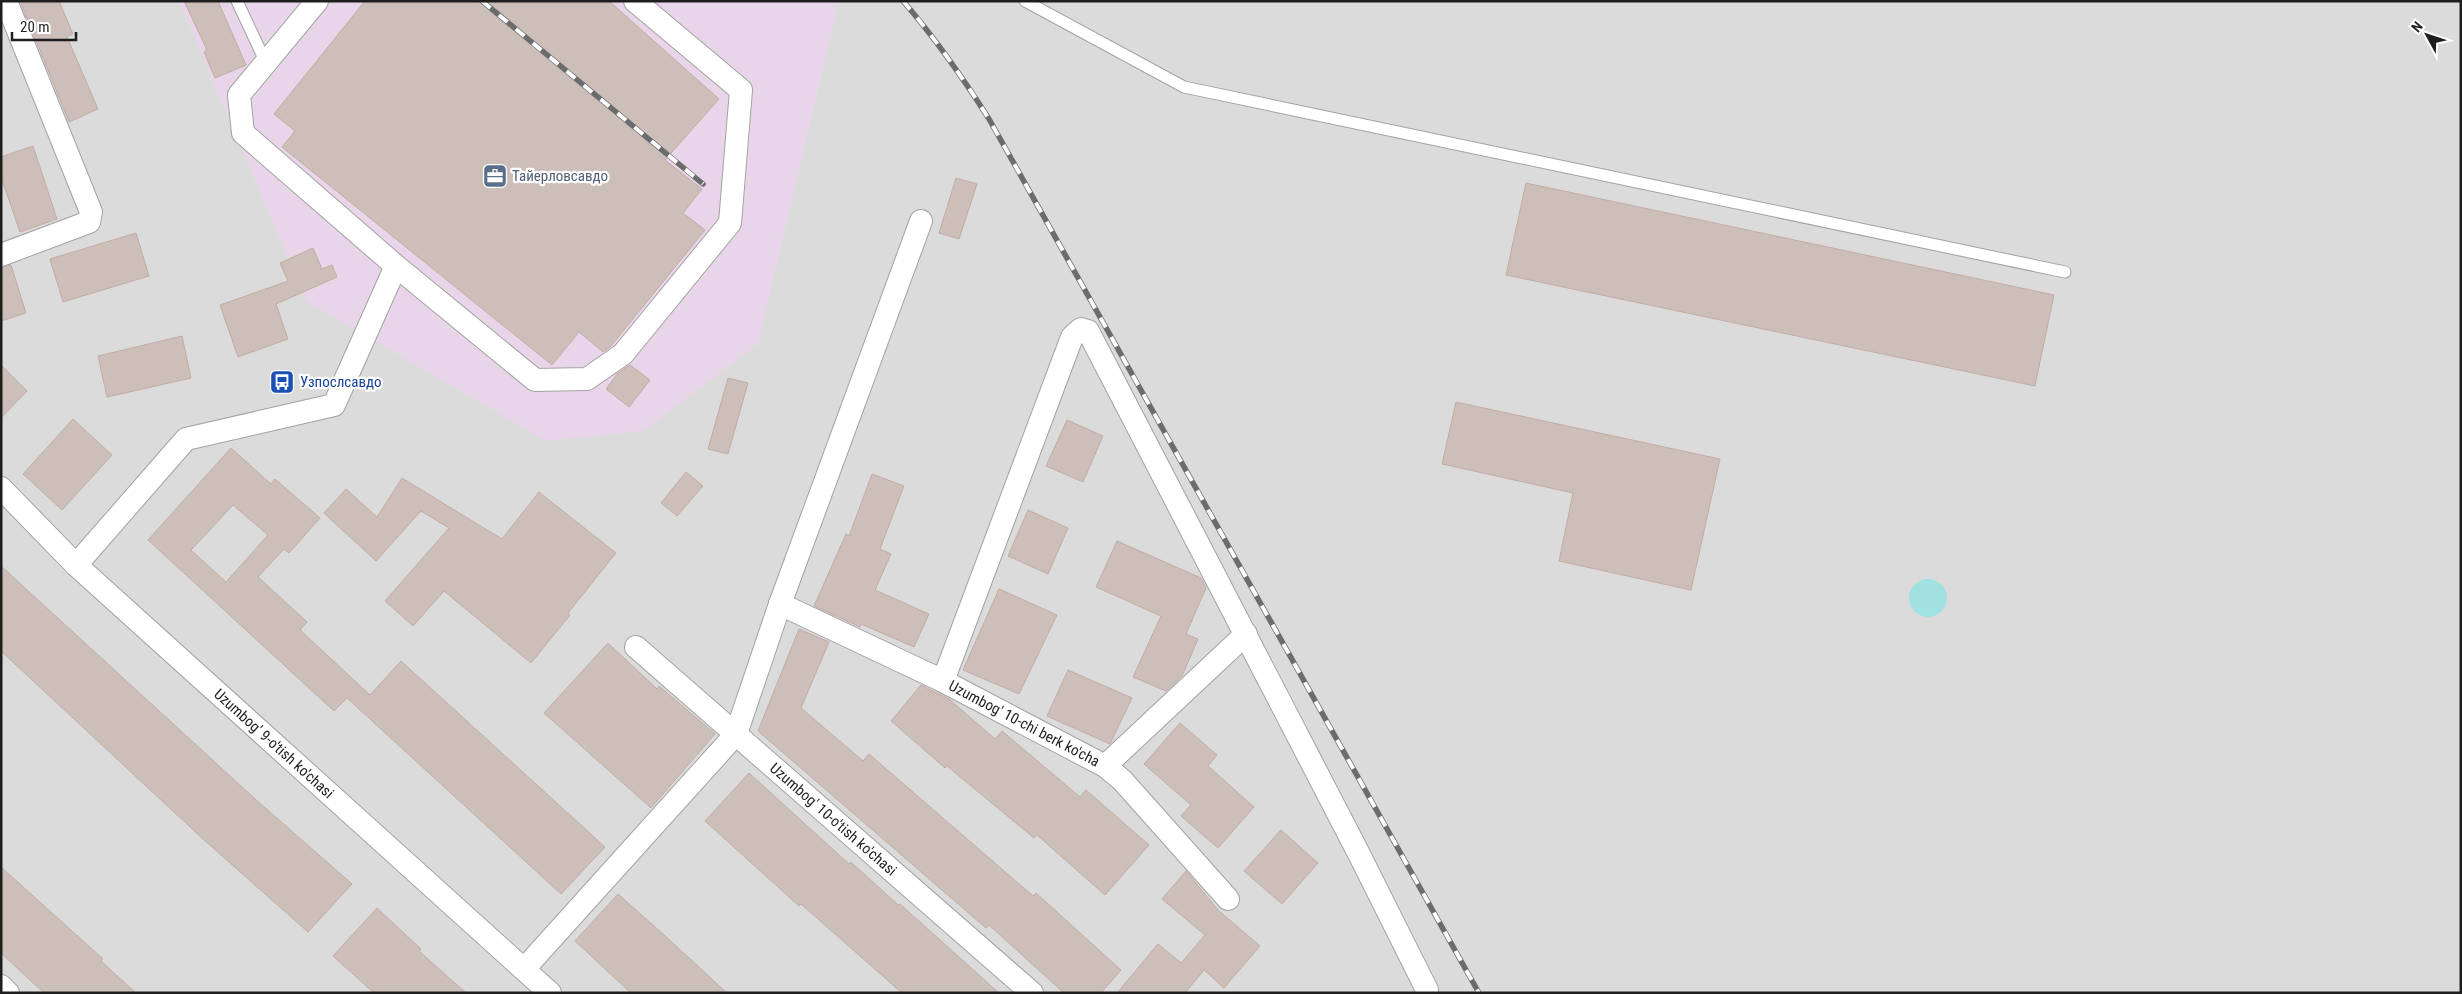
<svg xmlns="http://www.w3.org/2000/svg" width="2462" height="994" viewBox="0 0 2462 994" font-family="'Roboto Condensed',sans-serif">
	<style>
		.residential { fill: #dcdbdb }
		.industrial { fill: #e9d5ea }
		.water { fill: #a0e1e2 }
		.building { fill: #ccbeb9; stroke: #c3aba4; fill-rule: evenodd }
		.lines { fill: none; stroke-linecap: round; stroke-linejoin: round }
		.lane-casing { stroke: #a2a2a2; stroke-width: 13 }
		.street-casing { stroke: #a2a2a2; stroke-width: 24 }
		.lane { stroke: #fff; stroke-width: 11 }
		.street { stroke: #fff; stroke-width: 22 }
		.rail-casing { stroke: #6c6c6c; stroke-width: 5.5 }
		.rail { stroke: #fff; stroke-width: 4; stroke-dasharray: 11; stroke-linecap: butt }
		.labels { text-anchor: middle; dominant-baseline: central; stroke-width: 4.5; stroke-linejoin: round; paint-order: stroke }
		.service-label { font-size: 15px; fill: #4e5e75; stroke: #fff; text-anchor: start }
		.transit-label { font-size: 15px; fill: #164399; stroke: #fff; text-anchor: start }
		.street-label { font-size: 15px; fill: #1e1e1e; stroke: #fff }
	</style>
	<rect width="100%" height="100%" fill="#f0e9e3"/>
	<path class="residential" d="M1 1H2461V993H1Z"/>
	<path class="industrial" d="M179 1H839L758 344 643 431 546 441 306 301Z"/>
	<path class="water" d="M1909 598a19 19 0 1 1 38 0a19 19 0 1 1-38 0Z"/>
	<path class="building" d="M20 1H59L73 34 67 37 98 109 69 122Z
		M184 1H218L246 65 215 78 204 52 207 50Z
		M365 1H609L719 99 665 160 702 189 683 213 705 230 611 346 603 352 579 332 552 365 282 147 295 131 274 114Z
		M33 146 57 219 20 232 1 177V157Z
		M956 178 977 184 959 239 939 233Z
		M1526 183 2054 295 2035 386 1506 275Z
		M136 233 149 276 63 302 50 259Z
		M313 248 322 269 332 265 337 277 276 304 288 339 238 357 220 305 288 281 280 263Z
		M11 265 26 313 1 321V268Z
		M182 336 191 378 107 397 98 356Z
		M1 365 27 391 1 418Z
		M630 365 650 380 629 407 606 389 618 373Z
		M728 378 748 383 728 454 708 449Z
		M1456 402 1720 459 1691 590 1559 561 1573 493 1442 464Z
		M73 419 112 455 62 510 23 474Z
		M1067 420 1103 436 1083 482 1046 466Z
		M231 448 271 484 275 479 320 518 289 553 284 549 258 577 307 622 300 630 370 695 401 661 605 847 561 894 347 698 334 711 148 540ZM233 505 268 535 226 582 191 550Z
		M686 472 703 486 677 516 661 503Z
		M872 474 904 486 880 549 891 554 875 590 929 614 914 647 861 624 860 627 814 606 846 534 849 536Z
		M402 478 502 539 539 492 616 553 568 613 570 615 531 663 444 591 413 626 385 601 449 528 421 511 376 561 324 513 346 489 377 517Z
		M1028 510 1068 528 1048 574 1008 556Z
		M1117 541 1201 578 1206 588 1186 634 1198 639 1182 676 1166 691 1133 677 1161 616 1096 587Z
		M1 566 254 798 352 884 308 932 203 839 1 651Z
		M999 589 1057 615 1019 694 963 670Z
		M799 629 829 642 801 708 863 761 869 754 1033 896 1036 893 1121 970 1101 993H1064L989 925 986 928 758 731Z
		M608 643 657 689 659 686 715 734 651 808 544 713Z
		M1068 670 1132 698 1110 744 1047 716Z
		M921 685 949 699 995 739 1002 731 1080 797 1086 790 1149 845 1105 895 1037 835 1034 838 947 766 945 768 891 721Z
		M1180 723 1217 755 1208 766 1254 807 1218 848 1181 816 1191 805 1144 764Z
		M749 773 849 864 851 862 898 905 900 904 999 993H902L801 904 799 906 705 821Z
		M1281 830 1318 863 1282 904 1244 871Z
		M1 867 103 959 101 961 136 993H44L1 953Z
		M1186 871 1218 910 1260 946 1224 988 1204 970 1185 993H1117L1158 944 1181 963 1205 935 1162 899Z
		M618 894 663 934 727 993H631L575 941Z
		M377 908 421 949 419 951 466 993H374L333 956Z"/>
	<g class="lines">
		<defs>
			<path id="lane" d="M237 1 266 63
				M1025 1 1184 87 2065 272"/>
			<g id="street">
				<path d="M317 1 239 95 243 133 396 266 535 380 587 379 623 354 730 223 741 90 635 1"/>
				<path d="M1 255 89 222 91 212 6 1"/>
				<path id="s1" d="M1 488 76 565 550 993"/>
				<path d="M76 565 186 439 334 405 396 266"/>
				<path id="s2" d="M780 604 943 681 1105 766 1122 780 1228 899"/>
				<path id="s3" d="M636 647 1032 993"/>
				<path d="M943 681 1072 337 1081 329 1088 331 1359 854 1427 990"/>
				<path d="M1105 766 1246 634"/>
				<path d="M525 968 736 734 780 604 921 221"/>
				<path d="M1 986 8 993"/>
			</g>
		</defs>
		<use href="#lane" class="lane-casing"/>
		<use href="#street" class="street-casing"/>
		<use href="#lane" class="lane"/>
		<use href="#street" class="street"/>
		<defs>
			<path id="rail" d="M482 1 703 184
				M903 1C935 38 963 78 989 119L1479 993"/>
		</defs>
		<use href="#rail" class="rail-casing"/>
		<use href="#rail" class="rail"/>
	</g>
	<defs>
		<symbol id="office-square" viewBox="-11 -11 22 22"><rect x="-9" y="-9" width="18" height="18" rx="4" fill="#5c6f8a" stroke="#fff"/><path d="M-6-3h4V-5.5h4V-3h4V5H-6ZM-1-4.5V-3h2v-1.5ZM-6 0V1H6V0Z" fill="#fff"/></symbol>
		<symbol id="bus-square" viewBox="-11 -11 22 22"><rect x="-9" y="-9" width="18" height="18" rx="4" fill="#1a4fb4" stroke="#fff"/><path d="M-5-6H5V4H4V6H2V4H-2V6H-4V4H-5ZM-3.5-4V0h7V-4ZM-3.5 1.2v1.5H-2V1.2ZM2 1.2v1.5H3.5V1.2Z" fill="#fff"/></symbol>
	</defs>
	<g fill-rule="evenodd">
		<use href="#office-square" x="481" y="162" width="28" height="28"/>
		<use href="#bus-square" x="268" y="368" width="28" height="28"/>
	</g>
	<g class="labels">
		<g class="service-label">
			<text x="512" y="176">Тайерловсавдо</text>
		</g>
		<g class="transit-label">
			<text x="300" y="382">Узпослсавдо</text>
		</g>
		<g class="street-label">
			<text stroke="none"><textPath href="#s2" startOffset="272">Uzumbog' 10-chi berk ko'cha</textPath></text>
			<text stroke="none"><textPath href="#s1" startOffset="374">Uzumbog' 9-o'tish ko'chasi</textPath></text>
			<text stroke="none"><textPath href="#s3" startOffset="262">Uzumbog' 10-o'tish ko'chasi</textPath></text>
		</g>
	</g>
	<rect width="2462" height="994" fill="none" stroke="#1e1e1e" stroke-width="5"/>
	<g transform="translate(2427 35) rotate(310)" stroke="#ffffff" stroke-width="4" paint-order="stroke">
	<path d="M0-4L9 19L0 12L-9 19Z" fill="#1e1e1e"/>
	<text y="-8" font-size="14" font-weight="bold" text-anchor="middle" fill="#1e1e1e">N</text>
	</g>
	<path d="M12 32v8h64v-8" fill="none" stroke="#1e1e1e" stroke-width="2.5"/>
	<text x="20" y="32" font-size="15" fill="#1e1e1e" stroke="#ffffff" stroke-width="4" paint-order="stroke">20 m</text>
</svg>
